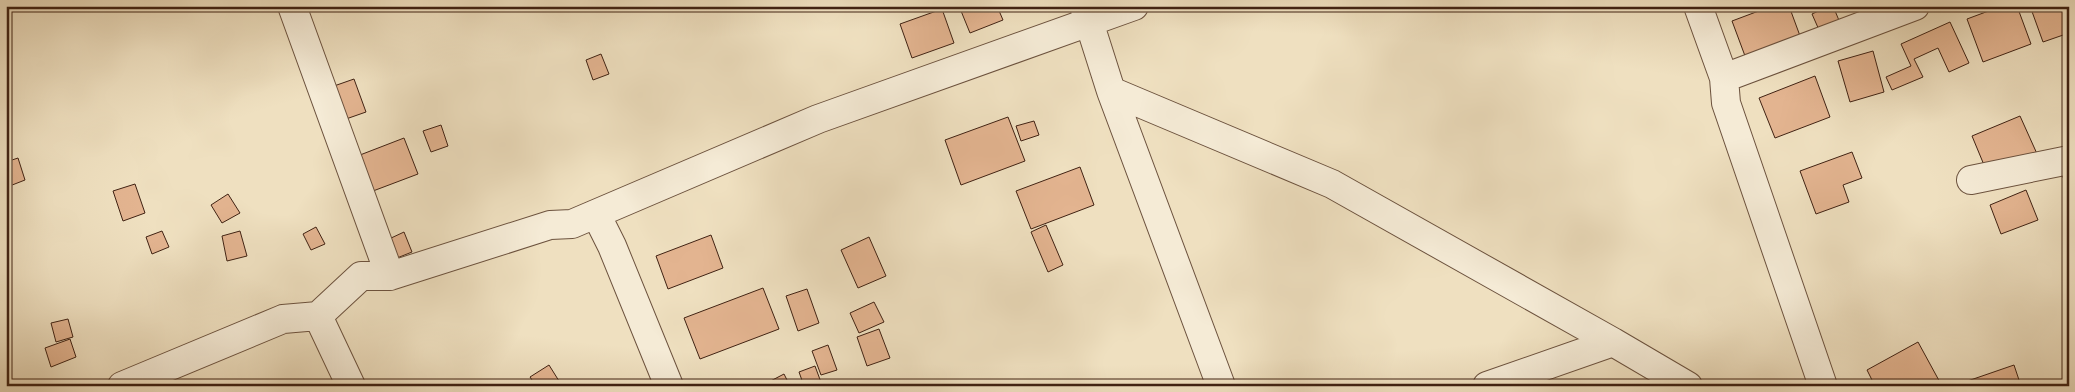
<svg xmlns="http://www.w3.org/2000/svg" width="2075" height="392" viewBox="0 0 2075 392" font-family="'Gentium Book Plus',serif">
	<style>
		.building { fill: #e3b490; stroke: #402213 }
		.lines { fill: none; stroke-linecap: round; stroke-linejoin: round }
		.minor-casing { stroke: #6c523e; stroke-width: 30 }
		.minor { stroke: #f5ebd6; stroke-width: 28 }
	</style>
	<rect width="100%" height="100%" fill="#efe0c0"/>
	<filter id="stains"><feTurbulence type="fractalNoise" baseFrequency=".004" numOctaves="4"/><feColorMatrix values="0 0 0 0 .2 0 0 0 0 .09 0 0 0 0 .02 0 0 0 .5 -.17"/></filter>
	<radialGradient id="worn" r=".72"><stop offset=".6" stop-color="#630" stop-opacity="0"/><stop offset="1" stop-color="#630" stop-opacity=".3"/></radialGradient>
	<path class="building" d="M959 6H997L1003 20 970 33Z
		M1772 6H1789L1803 44 1748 64 1732 21Z
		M1829 6H1833L1843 30 1823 39 1812 14Z
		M2002 6H2017L2031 44 1983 62 1967 19Z
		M2030 6H2069V33L2043 42Z
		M942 9 954 43 912 58 900 24Z
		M1950 22 1969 63 1949 72 1938 48 1914 59 1923 77 1892 90 1886 77 1911 66 1901 44Z
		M1873 51 1884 92 1850 102 1838 61Z
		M601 54 609 74 593 80 586 60Z
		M1815 76 1830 117 1775 138 1759 98Z
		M354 79 366 112 346 119 334 86Z
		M2020 116 2038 156 1989 177 1972 136Z
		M1008 117 1025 161 961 185 945 140Z
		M1034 121 1039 135 1021 141 1016 126Z
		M441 125 448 146 431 152 423 131Z
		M404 138 418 174 373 191 360 155Z
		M1852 152 1862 178 1843 185 1849 202 1816 214 1800 171Z
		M18 158 25 180 7 187 6 162Z
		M1080 167 1094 205 1031 229 1016 191Z
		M2069 167V190L2060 171Z
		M135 184 145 213 123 221 113 191Z
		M2026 190 2038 220 2001 234 1990 205Z
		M228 194 240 213 222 223 211 205Z
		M1046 225 1063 265 1048 272 1031 232Z
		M316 227 325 244 311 250 303 234Z
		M162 231 169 247 152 254 146 237Z
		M240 231 247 256 227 261 222 236Z
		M404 232 412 252 397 258 389 239Z
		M711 235 723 268 668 289 656 256Z
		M869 237 886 276 858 288 841 250Z
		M763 288 779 329 700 359 684 318Z
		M807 289 819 323 798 331 786 296Z
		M874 302 884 322 859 333 850 313Z
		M68 319 73 337 56 342 51 323Z
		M879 329 890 358 867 366 857 337Z
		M70 339 76 357 51 367 45 348Z
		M1918 342 1942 386H1920L1917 381 1908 386H1875L1867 370Z
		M828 345 837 370 821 375 812 351Z
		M549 365 559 381 551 386H536L530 377Z
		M2014 365 2021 386H1956V385Z
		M815 366 822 385 804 386 799 372Z
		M784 374 790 386H761Z"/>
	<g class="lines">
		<defs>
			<path id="minor" d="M292 6 390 276
				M1084 6 1111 91 1221 386
				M1698 6 1724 78 1726 103 1823 386
				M1724 78 1915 6
				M1111 91 1332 184 1613 342 1487 386
				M1971 180 2069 160
				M596 214 612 246 669 386
				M318 316 351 386
				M1613 342 1688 386
				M122 386 283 319 318 316 361 276H390L550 225 572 224 818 119 1134 6"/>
		</defs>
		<use href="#minor" class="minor-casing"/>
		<use href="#minor" class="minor"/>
	</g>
	<rect width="2075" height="392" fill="none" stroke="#efe0c0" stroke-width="25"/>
	<rect x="8" y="8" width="2060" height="377" fill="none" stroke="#402213" stroke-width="2.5"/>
	<rect x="12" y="12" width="2050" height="367" fill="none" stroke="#402213"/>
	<rect width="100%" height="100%" filter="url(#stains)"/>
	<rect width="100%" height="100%" fill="url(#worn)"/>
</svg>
